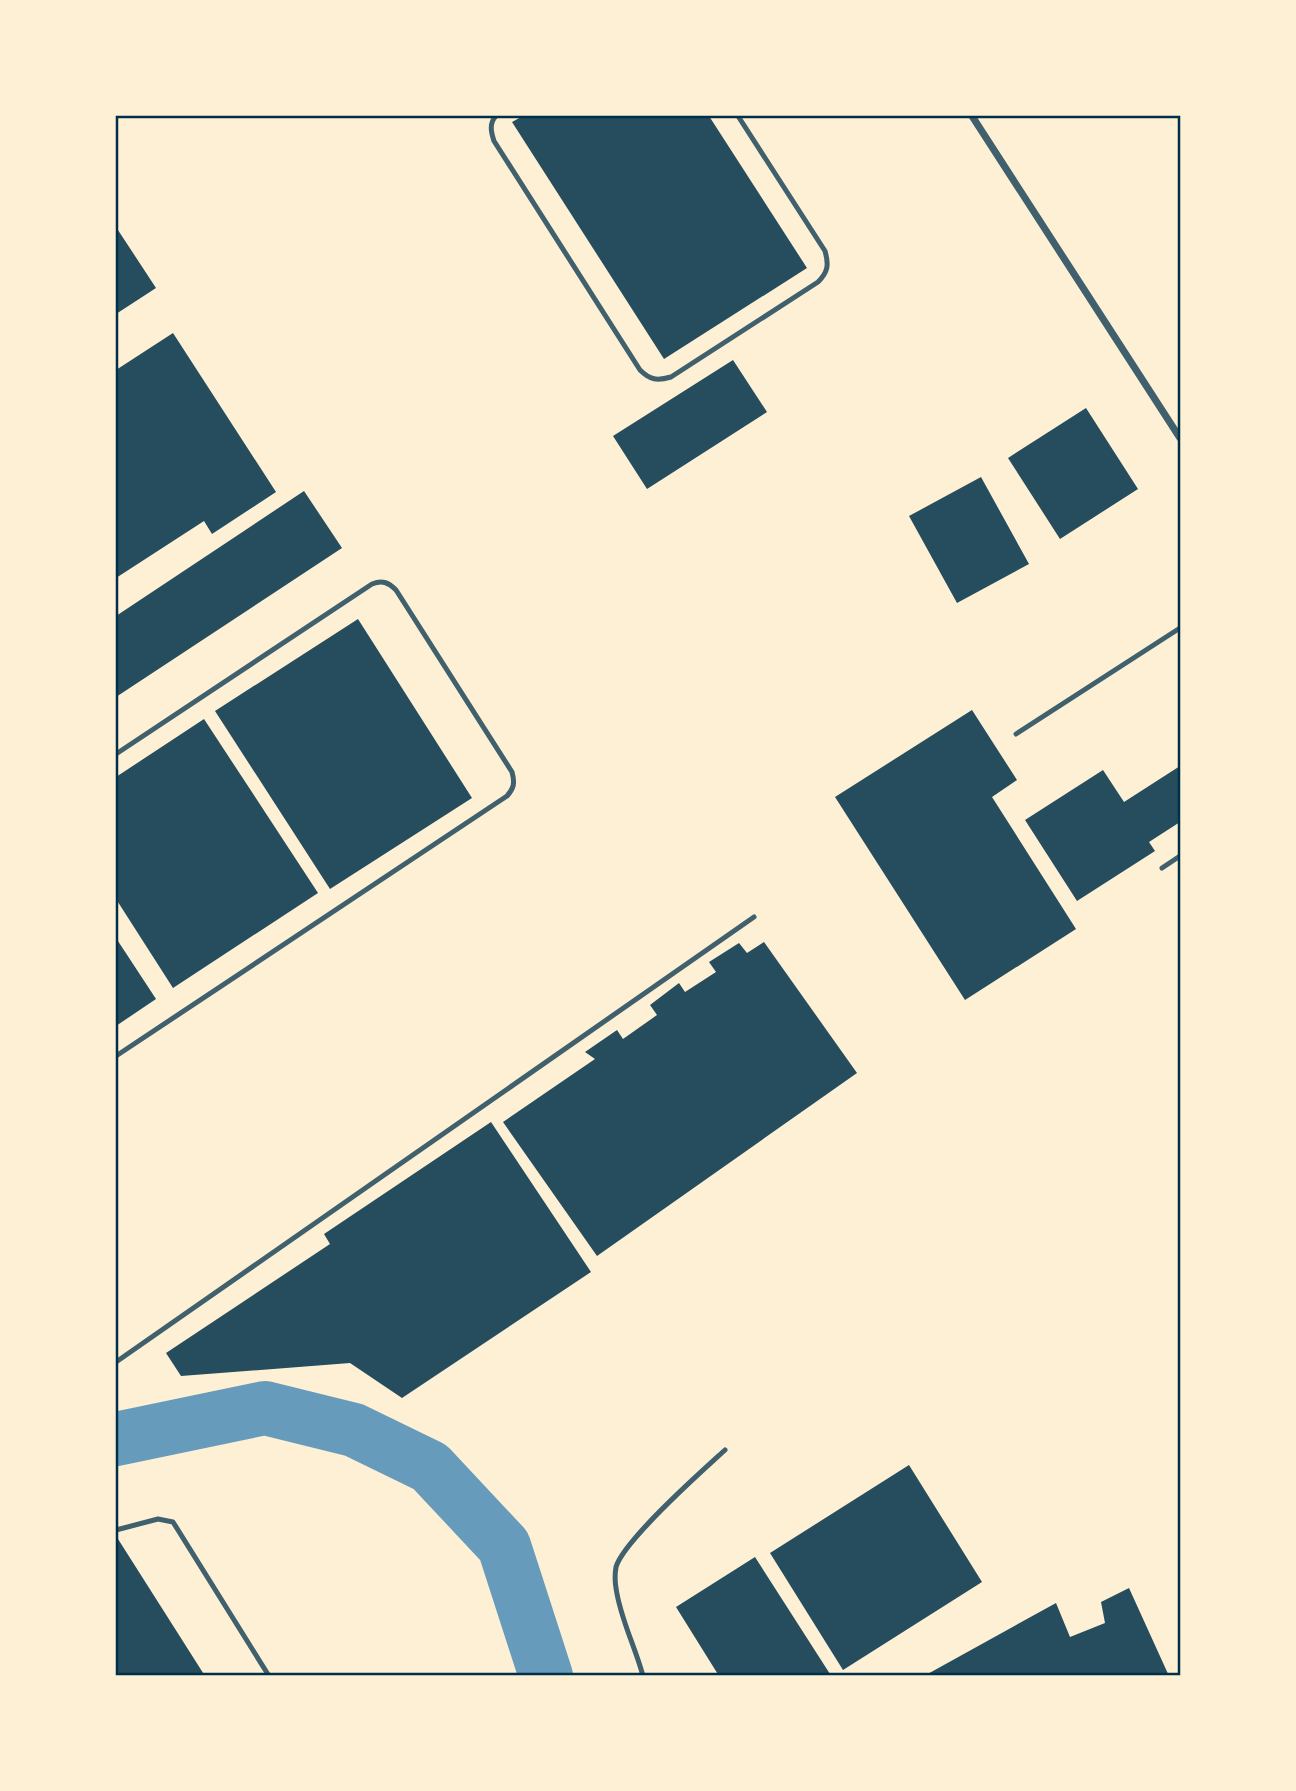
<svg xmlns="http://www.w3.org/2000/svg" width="1296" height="1791" viewBox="0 0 1296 1791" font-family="Montserrat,sans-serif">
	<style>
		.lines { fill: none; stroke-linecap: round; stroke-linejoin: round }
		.river { stroke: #669bbc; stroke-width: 54 }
		.building { fill: #264d5e }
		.service { stroke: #3f606c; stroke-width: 5 }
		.minor { stroke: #3f606c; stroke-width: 7 }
		.neatline { fill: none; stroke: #003049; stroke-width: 2.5 }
	</style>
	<rect width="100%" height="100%" fill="#fdf0d5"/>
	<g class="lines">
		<path class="river" d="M116 1439 265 1408 354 1430 430 1467 504 1546 546 1676"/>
	</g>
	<path class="building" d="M523 116H709L807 268 664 359 512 122Z
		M116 227 156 288 116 314Z
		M173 333 276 492 212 534 204 521 116 578V370Z
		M733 360 767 412 647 489 613 436Z
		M1086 408 1138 489 1060 539 1008 458Z
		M981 477 1029 564 957 603 909 516Z
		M304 491 342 548 116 697V616Z
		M358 619 472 798 330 889 215 711Z
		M972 710 1017 780 992 797 1076 929 965 1000 835 797Z
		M204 719 318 893 173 988 116 899V777Z
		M1180 766V822L1149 842 1155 851 1077 901 1025 820 1103 770 1124 802Z
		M116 938 156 999 116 1026Z
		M764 942 857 1073 597 1256 503 1122 595 1059 585 1052 617 1030 623 1039 657 1015 650 1005 679 983 685 992 716 972 709 962 739 943 747 953Z
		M491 1122 591 1272 402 1398 350 1363 181 1376 166 1353 330 1244 324 1234Z
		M909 1465 982 1582 843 1670 770 1553Z
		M118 1539 205 1676H116V1540Z
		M755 1557 830 1674 828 1676H719L676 1607Z
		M1129 1588 1169 1676H924L1056 1603 1070 1637 1105 1623 1101 1602Z"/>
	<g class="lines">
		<path class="service" d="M496 116C489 123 491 132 494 141L640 370C650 380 657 381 671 377L818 282C828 272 829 265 825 251L738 116
			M1016 734 1180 628
			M116 754 372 584C382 580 388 582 396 590L512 772C515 783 514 788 507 796L116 1056
			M1162 868 1180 856
			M116 1362 754 917
			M116 1530 158 1519 173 1522 269 1676
			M643 1676C635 1646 620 1618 616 1588 615 1582 615 1573 616 1567 624 1540 702 1471 725 1450"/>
		<path class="minor" d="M972 116 1180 438"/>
	</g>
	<rect width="1296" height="1791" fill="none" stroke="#fdf0d5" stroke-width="234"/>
	<rect x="117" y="117" width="1062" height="1557" class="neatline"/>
</svg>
